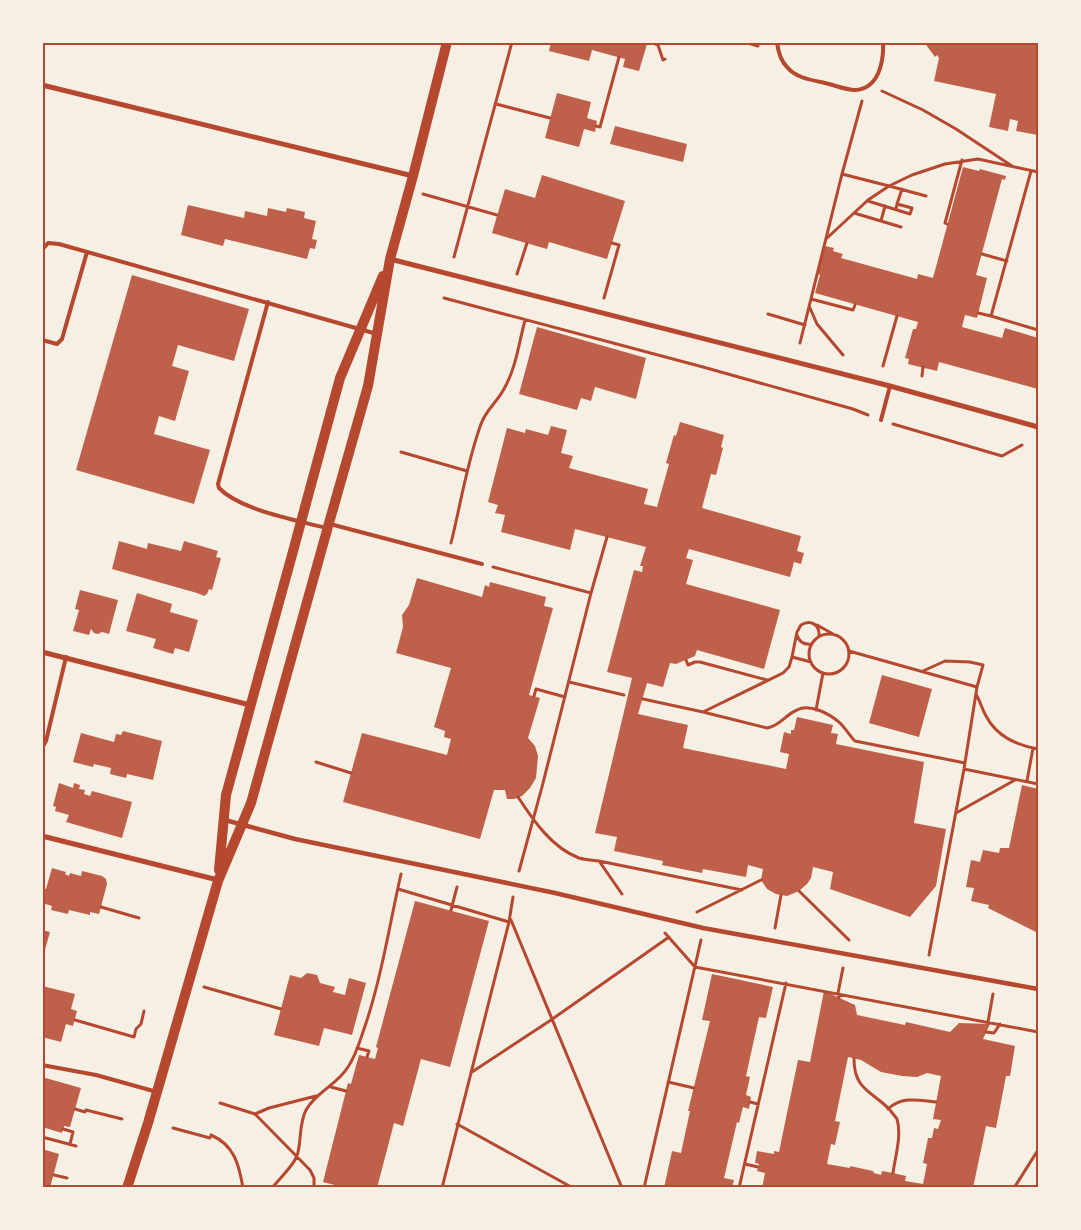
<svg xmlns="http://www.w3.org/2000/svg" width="1081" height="1230" viewBox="0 0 1081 1230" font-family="Montserrat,sans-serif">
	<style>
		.building { fill: #bf614a; fill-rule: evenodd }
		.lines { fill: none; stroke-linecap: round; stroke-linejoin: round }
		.path { stroke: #b5482f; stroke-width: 3 }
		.service { stroke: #b5482f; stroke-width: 4 }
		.pedestrian { stroke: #b5482f; stroke-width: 4.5 }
		.minor { stroke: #b5482f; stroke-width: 5 }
		.secondary { stroke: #b5482f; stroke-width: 10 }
		.neatline { fill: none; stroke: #b5482f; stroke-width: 2 }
	</style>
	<rect width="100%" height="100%" fill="#f6efe4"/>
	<path class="building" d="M551 42H642L647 44 639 71 623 67 625 59 592 50 589 61 549 51Z
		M924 42H1038V135L1016 131 1018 121 1010 119 1008 131 989 127 996 94 934 81 939 58 937 55 935 57Z
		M557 93 591 102 587 118 597 121 595 132 584 129 579 147 545 138Z
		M615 126 687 144 683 162 610 144Z
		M963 167 979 171 980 169 1006 176 1005 180 1002 179 976 275 987 278 977 318 965 315 962 327 1002 338 1005 328 1038 338V389L939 362 937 371 908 364 909 359 905 358 913 329H916L918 322 815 293 820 275 818 274 825 246 834 248 833 251 843 254 841 258 917 279 918 274 933 278Z
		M542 175 625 201 607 259 549 242 547 249 492 233 505 189 535 198Z
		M188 205 244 218 245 211 267 216 268 208 286 212 287 208 305 212 304 218 316 221 312 239 317 240 315 249 310 248 307 259 225 239 223 246 181 235Z
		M132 275 249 309 234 361 178 345 172 366 189 371 175 421 159 416 154 434 210 450 194 504 76 470Z
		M537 327 646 358 636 399 595 387 591 401 581 398 577 410 519 394Z
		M680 422 724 435 721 447 723 448 716 475 711 474 702 508 801 536 797 551 804 553 801 564 794 562 790 577 689 549 686 558 693 560 686 584 780 610 764 669 697 650 695 656 676 664 670 663 663 687 647 683 638 714 688 725 683 748 786 769 789 754 780 752 784 732 791 734V730H794L797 717 833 725 831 733 838 734 836 744 924 762 914 823 946 829 936 886 910 917 830 889 833 872 813 867 811 878 807 884 799 891 787 896 776 894 767 889 761 880 763 869 748 865 746 877 703 869 702 873 662 865 663 861 614 851 617 837 595 833 632 678 607 672 634 570 642 572 643 566H640L646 547 575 529 570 550 501 532 505 515 495 513 498 505 488 502 507 428 525 433 526 429 548 435 551 426 567 430 561 453 573 456 569 468 648 489 644 504 657 507 669 464 666 463 674 435 676 436Z
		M119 541 147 549 148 543 181 551 184 541 218 551 216 557 221 558 212 590 209 589 207 594 204 596 197 593 112 569Z
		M417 578 482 597 485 585 489 587 490 582 546 597 544 606 553 608 529 695 540 698 528 738 535 746 538 756 536 778 530 788 522 796 514 799H507L505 790H494L480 839 343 802 362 733 447 755 451 739 444 737 445 731 434 727 451 668 396 653 403 627 402 615 409 605Z
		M80 590 118 600 109 634 102 632 98 634 94 633 91 629 89 635 73 631 79 610 75 609Z
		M137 593 172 604 170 612 198 620 189 652 175 648 173 654 153 648 156 639 126 631Z
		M882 675 932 689 919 737 869 723Z
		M123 731 162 741 153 780 127 774 126 778 110 774 111 768 94 764 93 767 73 762 81 733 114 742 116 734 121 735Z
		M59 783 73 788 74 783 80 785 79 789 85 790 84 794 90 796 92 791 132 802 122 838 66 822 69 815 55 811 56 807 53 806Z
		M1022 785 1038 789V933L988 908 989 905 971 901 974 888 966 887 971 860 980 862 983 850 999 853 1000 848H1009Z
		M52 868 66 872 65 874 69 876 70 873 81 876 82 871 102 876 106 879 107 884 99 914 90 912V915L69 910 68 914 51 910 52 906 42 903V888L46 889Z
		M415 901 489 921 450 1067 421 1059 403 1126 394 1123 377 1188H346L323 1182 348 1083 351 1084 359 1055 375 1059 378 1048 376 1047Z
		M42 930 50 932 43 957H42Z
		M307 973 317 975 320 983 335 987 333 992 345 995 349 978 366 983 352 1035 324 1028 319 1046 274 1035 290 975 301 978Z
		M712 974 773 987 766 1018 759 1017 746 1076 750 1077 746 1095 751 1097 749 1109 743 1107 739 1123 737 1122 724 1178 734 1180 732 1188H664L672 1151 681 1153 690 1111H688L710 1021 702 1020Z
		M42 986 75 994 71 1009 77 1011 73 1026 66 1024 61 1042 42 1037Z
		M824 991 855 1005 857 1015 905 1025 906 1022 950 1032 959 1023 990 1024 983 1039 1015 1046 1010 1076H1006L996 1128 986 1126 973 1188H762L765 1173 757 1171 759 1164 755 1163 757 1151 774 1154V1151L779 1152 798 1060 810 1062ZM848 1057 861 1060 881 1072 902 1076 917 1077 927 1073 941 1076 933 1119 941 1120 938 1129 934 1128 932 1138H928L923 1163 927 1164 923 1184 905 1181 906 1176 893 1173 882 1171 881 1175 874 1173 873 1171 850 1166V1168L827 1164 831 1144 835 1145 840 1122 835 1121Z
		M42 1077 81 1088 70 1127 64 1126 62 1133 42 1127Z
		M42 1149 59 1154 50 1188H42Z"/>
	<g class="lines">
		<path class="path" d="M651 42 658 45 663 60 665 59
			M744 42 758 46
			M882 91 923 110 956 129 1012 166
			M862 101 842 174 889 186 912 175 945 164 978 159 1038 172
			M496 104 550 118
			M596 126 600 127 619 57
			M1031 171 991 316 1038 330
			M423 194 497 215
			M868 201 910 214 912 208 897 204 896 209
			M897 204 902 189
			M854 213 901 227
			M881 221 885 206
			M947 224 945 223 962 160
			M826 239 868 200 889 186 926 196
			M982 254 1007 261
			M454 257 512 42
			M517 274 527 243
			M444 298 703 367 853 409 868 415
			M604 298 619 245 612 243
			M811 299 853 310 855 305
			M810 308 817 324 843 355
			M978 313 991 316
			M768 314 805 325
			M800 343 842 174
			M883 366 897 316
			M922 376 923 367
			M893 424 1002 456 1022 445
			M401 452 467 471
			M451 543C461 503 467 462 481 424 486 410 497 402 504 389 516 368 519 343 525 320
			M493 567 591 593 542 787 519 871
			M591 593 607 537
			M817 625 833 634
			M809 654a20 20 0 1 1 40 0a20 20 0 1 1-40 0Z
			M797 635C799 642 804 645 812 644
			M849 651 977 687
			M792 657 797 632 801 625C811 619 820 625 819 636
			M686 660 688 665 695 662H700L767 680
			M923 671 945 661 970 662 983 665 977 687 964 769 929 955
			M569 682 624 695
			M976 694C980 701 982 709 986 716 997 737 1017 745 1038 749
			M534 696 536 689 565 697
			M643 699 703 712 783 673 789 667 792 657 811 662
			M816 710 823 673
			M703 712 767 728C780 726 785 715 797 710 810 703 830 714 840 723 846 729 850 736 855 741L965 763
			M316 762 351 773
			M964 769 1038 784
			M1027 781 1033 748
			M518 797C533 820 552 848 579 858 585 860 592 860 599 861
			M956 813 1015 780
			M398 889 509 922
			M799 891 849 940
			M622 894 599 861 742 890
			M101 907 139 918
			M451 910 457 887
			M697 912 761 880
			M511 920 622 1188
			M775 928 781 895
			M665 933 695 967 1038 1032
			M204 987 281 1009
			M839 998 838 993 843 968
			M75 1020 134 1037 136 1029 141 1024 144 1011
			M988 1022 993 994
			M986 1032 994 1033 1000 1024
			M357 1048 369 1051 367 1057
			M854 1059C854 1090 872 1091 890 1110 892 1113 895 1116 897 1119 902 1136 895 1157 893 1173
			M472 1072 551 1020 669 937
			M668 1082 694 1088
			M331 1087 346 1091
			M750 1102 758 1104
			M220 1103 255 1114 310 1170 314 1178V1188
			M75 1109 85 1112
			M888 1109C902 1096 918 1100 936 1102
			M86 1110 122 1119
			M255 1114 269 1108 316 1096
			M457 1124 573 1188
			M173 1128 210 1138
			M63 1129 73 1132 70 1144
			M211 1135C234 1145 239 1164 243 1188
			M42 1137 76 1146
			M745 1164 758 1167
			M54 1175 67 1178
			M272 1188C280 1178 291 1168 296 1158 302 1147 298 1125 306 1110 316 1092 337 1085 348 1067 355 1057 359 1044 363 1032 381 981 389 927 401 874
			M442 1188 509 922 513 897
			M644 1188 701 940
			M739 1188 786 983
			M1014 1188 1038 1150"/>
		<path class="service" d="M777 42C778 51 781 61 787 67 796 78 811 80 825 83 834 85 846 90 855 90 879 89 884 61 883 42
			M42 250 48 243 59 244 377 334
			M268 302 218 484 219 488C240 510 296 520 326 528
			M42 340 57 344 62 339 87 252
			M881 420 890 386
			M330 524 482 564
			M42 748 46 741 66 657
			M42 1065 96 1075 157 1092"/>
		<path class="pedestrian" d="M225 820 295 839 555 893 703 928 1038 989"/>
		<path class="minor" d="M42 85 413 176
			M390 259 890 386 1038 427
			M42 652 250 705
			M42 836 218 880"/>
		<path class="secondary" d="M219 870 226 795 292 555 340 378 383 276
			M127 1188 148 1123 218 881 251 803 329 523 368 386 390 259 413 176 447 42"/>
	</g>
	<rect width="1081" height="1230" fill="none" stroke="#f6efe4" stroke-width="88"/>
	<rect x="44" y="44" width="993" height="1142" class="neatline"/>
</svg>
